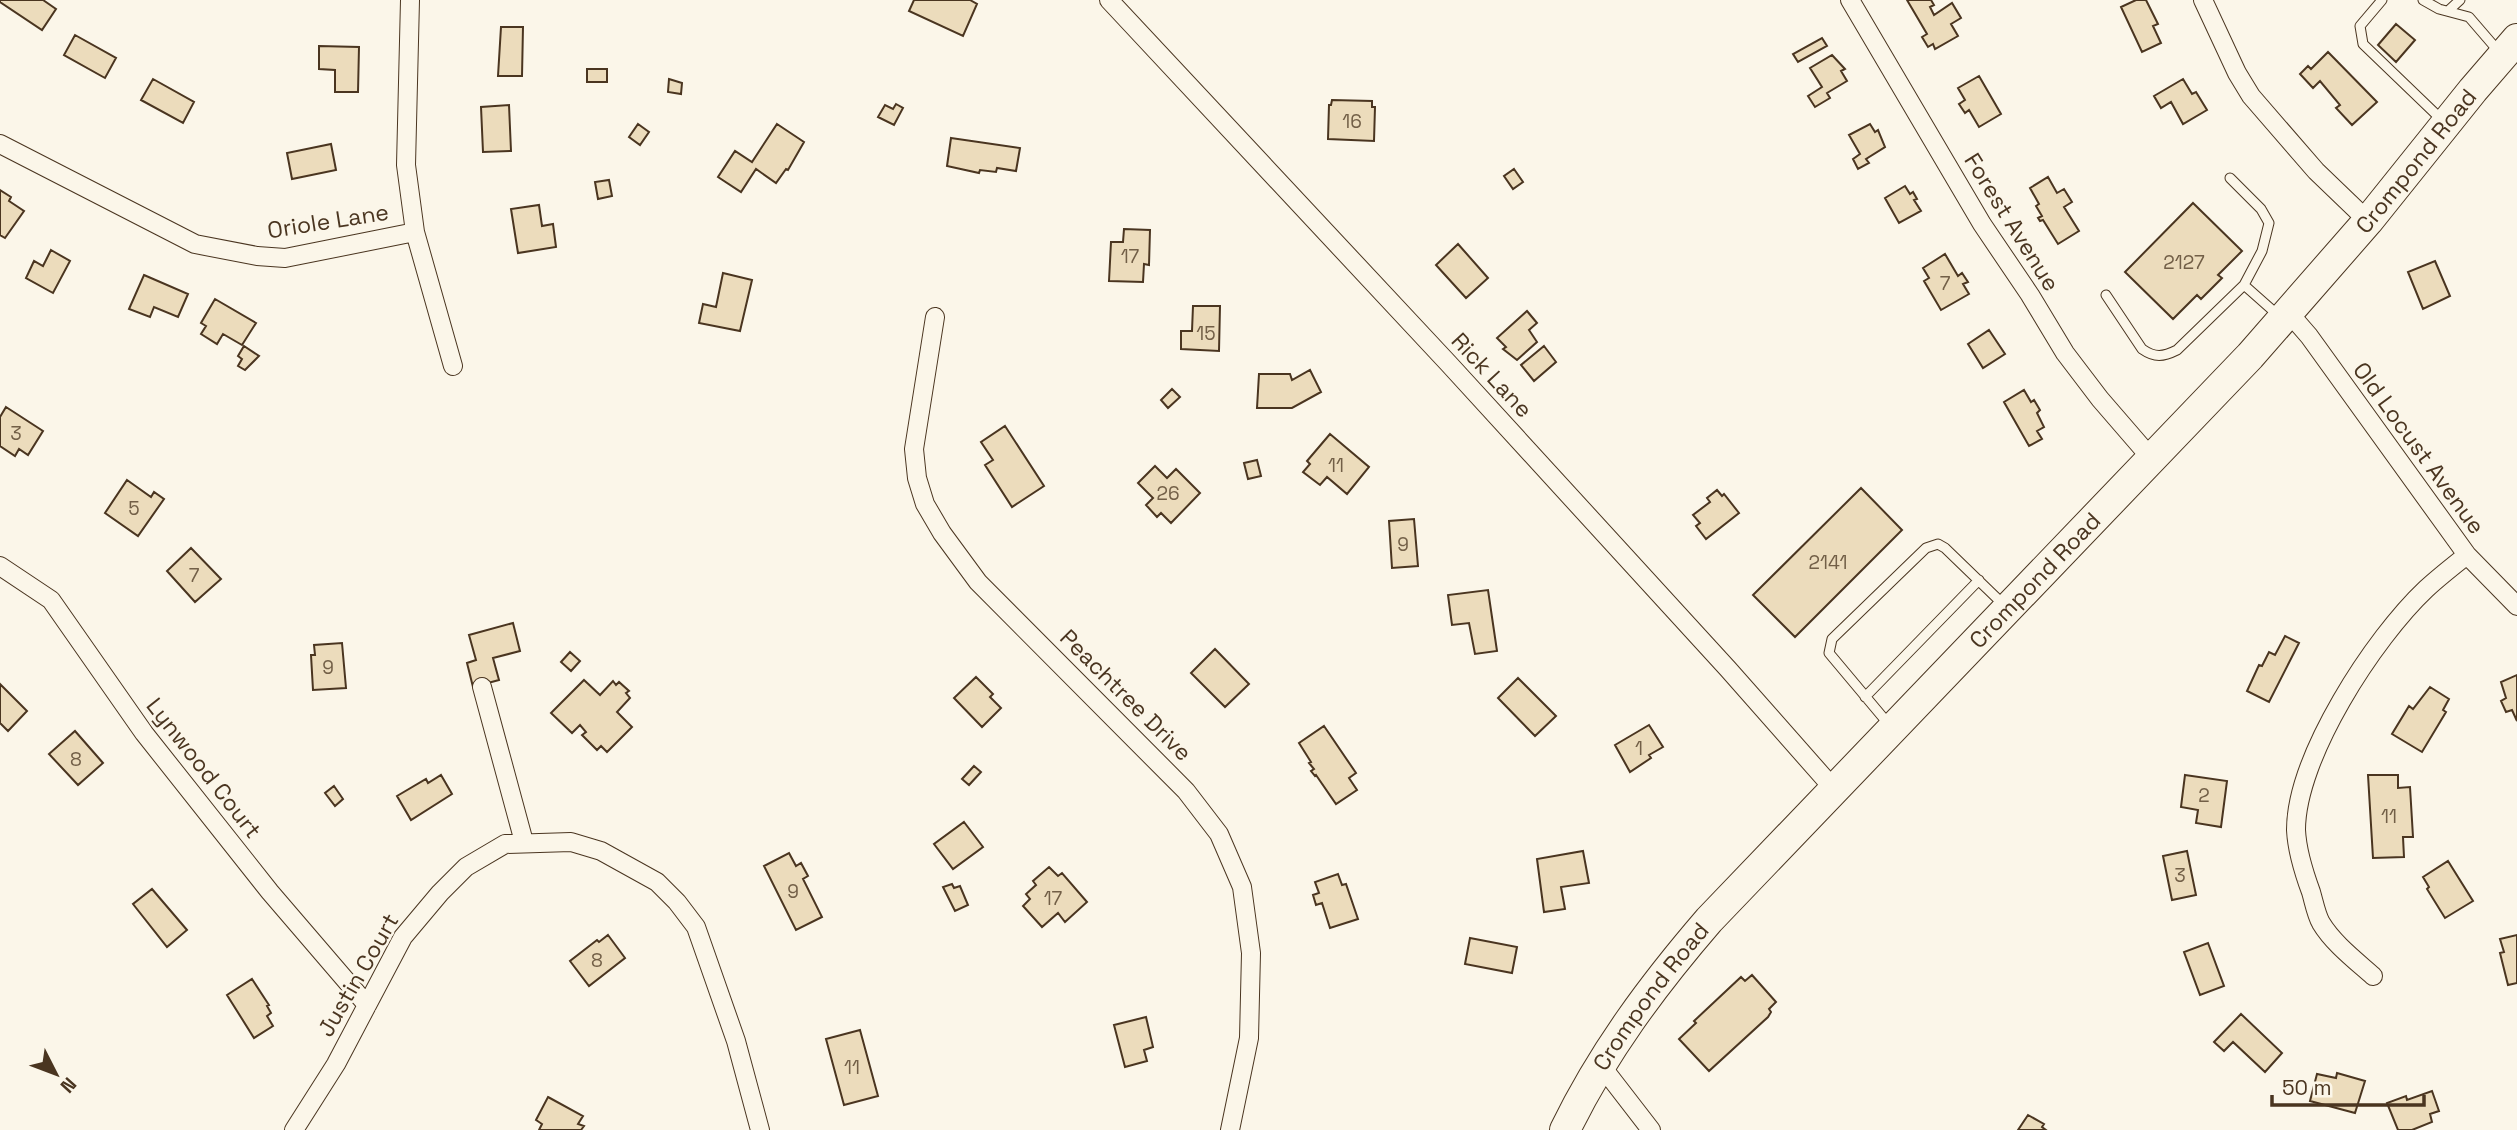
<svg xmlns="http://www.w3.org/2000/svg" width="2517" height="1130" viewBox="0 0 2517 1130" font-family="'Space Grotesk',sans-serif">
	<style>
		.building { fill: #ecdcbc; stroke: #4a3520; stroke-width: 2 }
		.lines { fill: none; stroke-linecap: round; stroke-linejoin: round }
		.lane-casing { stroke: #4a3520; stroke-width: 11 }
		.street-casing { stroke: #4a3520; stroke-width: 20 }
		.primary-casing { stroke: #4a3520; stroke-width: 32 }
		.lane { stroke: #fbf6e9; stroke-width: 9 }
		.street { stroke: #fbf6e9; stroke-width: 18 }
		.primary { stroke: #fbf6e9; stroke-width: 30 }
		.labels { text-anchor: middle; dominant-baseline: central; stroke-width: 5; stroke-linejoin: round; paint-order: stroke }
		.number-label { font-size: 19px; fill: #725f47 }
		.street-label { font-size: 23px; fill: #4a3520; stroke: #fbf6e9 }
	</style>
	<rect width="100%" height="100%" fill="#fbf6e9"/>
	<path class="building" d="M0 0H43L56 9 42 30 0 2Z
		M914 0H970L977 4 963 36 909 11Z
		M1907 0H1931L1934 5 1930 7 1934 15 1952 3 1961 18 1951 24 1958 36 1935 49 1933 44 1928 47 1922 37 1927 34Z
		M2136 0H2146L2158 24 2153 26 2161 43 2142 52 2121 7Z
		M2396 24 2415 40 2396 62 2378 45Z
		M501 27H523L522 76H498Z
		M75 35 116 58 105 78 64 55Z
		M1822 38 1827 46 1798 62 1793 54Z
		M319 46 359 47 358 92H335V70L319 69Z
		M2328 52 2377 102 2352 125 2336 108 2340 105 2320 81 2313 88 2300 74 2308 66 2311 69Z
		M1832 55 1845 69 1841 71 1847 81 1827 93 1830 98 1815 107 1808 96 1822 87 1810 68Z
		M587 69H607V82H587Z
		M1979 76 2001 114 1979 127 1969 110 1965 113 1959 104 1965 100 1958 88Z
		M153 79 194 102 183 123 141 100Z
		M669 79 682 83 681 94 668 92Z
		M2183 79 2192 94 2196 92 2207 110 2183 124 2171 102 2161 108 2154 96Z
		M1332 100 1372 101V107H1375L1374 141 1328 139 1329 105H1331Z
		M896 104 903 108 894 125 878 117 885 105 893 109Z
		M509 105 511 151 483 152 481 107Z
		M638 124 649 132 640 145 629 137Z
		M777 124 804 142 788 170 786 169 776 183 756 169 741 192 718 177 735 151 752 162Z
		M1870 124 1875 132 1878 130 1885 147 1866 159 1869 163 1858 169 1853 159 1860 154 1849 135Z
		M951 138 1020 148 1016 171 997 168 996 172 980 170 979 173 947 166Z
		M331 144 336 170 292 179 287 153Z
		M1514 169 1523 182 1513 189 1504 176Z
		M2048 177 2057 193 2064 189 2072 202 2064 207 2079 231 2058 244 2043 220 2040 221 2038 218 2042 216 2036 206 2039 204 2030 188Z
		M609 180 612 196 598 199 595 182Z
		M1905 186 1910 194 1913 192 1917 199 1914 200 1921 211 1899 223 1885 198Z
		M0 190 11 197 9 201 24 211 5 238 0 235Z
		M2193 203 2242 251 2218 275 2222 278 2201 299 2197 295 2173 319 2125 272Z
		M539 205 542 226 553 224 556 247 518 253 511 209Z
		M1124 229 1150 230 1149 265 1144 264 1143 282 1109 281 1111 242H1123Z
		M1458 244 1488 278 1466 298 1436 265Z
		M51 250 70 261 53 293 26 278 34 261 43 266Z
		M1945 254 1958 276 1962 273 1968 282 1963 284 1969 294 1941 310 1924 281 1929 278 1923 268Z
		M2435 261 2450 296 2423 309 2408 272Z
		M723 273 752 280 740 331 699 323 703 304 716 307Z
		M144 275 188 294 178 317 154 307 150 317 129 309Z
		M215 299 256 323 242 345 223 334 217 344 201 334 206 326 201 323Z
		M1193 306H1220L1219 351 1181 349V331H1192Z
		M1527 311 1537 323 1529 330 1537 342 1517 360 1503 349 1506 347 1497 338Z
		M1989 330 2005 354 1983 368 1968 344Z
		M244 346 259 356 245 370 238 366 242 359 238 356Z
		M1544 346 1556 362 1534 381 1521 365Z
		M1310 370 1321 392 1292 408H1257L1259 374H1290L1292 380Z
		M1172 389 1180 397 1168 408 1161 400Z
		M2024 390 2031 402 2034 400 2040 410 2037 413 2044 427 2037 431 2042 439 2029 446 2004 402Z
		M6 407 43 431 28 455 19 449 15 456 0 446V417Z
		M1005 426 1044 486 1012 507 985 465 993 460 981 442Z
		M1330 434 1369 467 1347 494 1327 477 1320 485 1303 472 1310 464 1307 461Z
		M1257 460 1261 476 1248 479 1244 463Z
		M1155 466 1167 478 1176 469 1200 493 1171 523 1161 513 1157 517 1146 505 1153 498 1138 483Z
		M127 480 151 497 154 492 164 499 138 536 105 513Z
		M1861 488 1902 530 1795 637 1753 595Z
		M1717 490 1722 496 1724 494 1739 513 1706 539 1696 526 1700 523 1693 515 1710 502 1707 498Z
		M1414 519 1418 566 1392 568 1389 521Z
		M191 548 221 579 195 602 167 571Z
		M1488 590 1497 651 1475 654 1469 623 1452 625 1448 595Z
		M513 623 520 651 493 658 499 680 473 687 467 663 476 660 469 635Z
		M2285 636 2299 643 2269 702 2247 691 2259 665 2262 666 2269 652 2275 655Z
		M342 643 346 688 313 690 311 655H315L314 645Z
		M1215 649 1249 684 1225 707 1191 673Z
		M570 652 580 661 571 671 561 662Z
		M2517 675V721L2512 710 2506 712 2501 701 2506 698 2501 682Z
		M976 677 993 694 990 697 1001 708 982 727 954 698Z
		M1518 678 1556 716 1535 736 1498 698Z
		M584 680 600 695 613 681 616 685 619 682 629 691 626 693 630 698 617 712 632 727 607 752 601 746 597 750 582 735 586 732 580 725 572 733 551 713Z
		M0 684 27 711 8 731 0 723Z
		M2430 687 2449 699 2443 710 2446 712 2422 752 2392 734 2409 706 2413 709Z
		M1649 725 1663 747 1649 755 1651 758 1630 772 1615 745Z
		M1324 726 1356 773 1349 778 1357 790 1336 804 1316 775 1315 776 1311 771 1314 769 1309 763 1311 762 1299 743Z
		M75 731 103 763 78 785 49 754Z
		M974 766 981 772 969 785 962 779Z
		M441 775 452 794 411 820 397 796 426 779 428 783Z
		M2185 775 2227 781 2221 827 2196 823 2198 810 2181 807Z
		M2368 775H2398V788L2410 787 2413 837H2403L2404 857 2373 858Z
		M334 786 343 799 335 806 325 793Z
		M964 822 983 847 953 869 934 844Z
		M1583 851 1589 883 1561 887 1565 909 1544 912 1537 859Z
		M2187 851 2196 895 2172 900 2163 856Z
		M789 853 796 866 801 863 808 876 803 879 822 917 796 930 764 866Z
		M2448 861 2473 901 2445 918 2427 889 2429 887 2423 877Z
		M1049 867 1058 876 1062 873 1087 902 1065 922 1058 913 1042 927 1023 906 1030 899 1026 894 1036 885 1033 881Z
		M1338 874 1342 885 1346 884 1358 919 1330 928 1322 903 1316 905 1313 895 1319 893 1315 882Z
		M952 884 954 888 960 886 968 905 955 911 943 887Z
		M152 889 187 930 167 947 133 904Z
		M608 935 625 958 589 986 570 961 597 940 599 942Z
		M2517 935V983L2508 985 2500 953 2504 952 2500 939Z
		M1470 938 1517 947 1512 973 1465 964Z
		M2208 943 2224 986 2200 995 2184 952Z
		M1752 975 1776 1002 1769 1009 1771 1012 1768 1017 1709 1071 1679 1039 1696 1023 1694 1021 1741 977 1745 981Z
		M252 979 269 1005 267 1006 271 1013 267 1016 273 1026 254 1038 227 995Z
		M2241 1014 2282 1053 2265 1072 2233 1042 2224 1051 2214 1042Z
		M1146 1017 1153 1047 1144 1050 1147 1061 1125 1067 1114 1025Z
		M860 1030 878 1096 844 1105 826 1039Z
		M2337 1073 2365 1081 2355 1113 2310 1101 2317 1074 2336 1078Z
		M2432 1091 2439 1111 2430 1114 2432 1122 2412 1130H2398L2387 1103 2406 1096 2407 1100Z
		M548 1097 583 1116 578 1124 584 1126 581 1130H539L542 1124 536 1120Z
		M2028 1115 2044 1124 2042 1127 2046 1130H2018Z"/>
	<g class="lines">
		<defs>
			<path id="lane" d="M2382 0 2360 26 2363 44 2442 120
				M2423 0 2439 9 2469 17 2500 53
				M2448 11 2460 0
				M2230 178 2261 209 2269 223 2262 251 2244 285 2279 316
				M2106 295 2142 349C2155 358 2163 357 2177 350L2244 285
				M1865 697 1979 580
				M1891 727 1829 653 1832 639 1926 548 1938 544 1945 548 2006 607"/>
			<path id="street" d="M410 0 406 165 415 232 453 366
				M1109 0 1449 364 1728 669 1833 788
				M1850 0 1982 224 2030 295 2065 353 2100 399 2151 458
				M2203 0 2237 73 2251 96 2316 171 2368 221
				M0 144 195 244 257 256 285 258 415 232
				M2289 313 2309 336 2467 555 2517 606
				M935 317 914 449 917 478 925 504 942 533 978 582 1186 791 1219 834 1242 887 1251 953 1249 1038 1230 1130
				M0 566 51 600 144 733 270 892 367 1005
				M482 687 524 842
				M2373 976C2355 960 2333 943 2321 923 2316 914 2314 902 2311 892 2304 873 2297 851 2296 830 2296 757 2374 638 2426 589 2439 577 2453 566 2467 555
				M1600 1064 1651 1130
				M294 1130 336 1064 403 937 440 893 466 867 505 844 571 842 601 851 657 882 677 902 696 927 736 1041 760 1130"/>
			<g id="primary">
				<path id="s1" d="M1565 1130C1603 1052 1653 985 1709 920L2250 356 2368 221 2473 90 2517 39"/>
			</g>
		</defs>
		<use href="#lane" class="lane-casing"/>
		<use href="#street" class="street-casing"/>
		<use href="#primary" class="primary-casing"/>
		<use href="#lane" class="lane"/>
		<use href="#street" class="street"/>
		<use href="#primary" class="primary"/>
	</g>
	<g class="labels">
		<g class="number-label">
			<text x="1352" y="121">16</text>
			<text x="1130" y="256">17</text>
			<text x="2184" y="262">2127</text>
			<text x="1945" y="283">7</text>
			<text x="1206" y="333">15</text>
			<text x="16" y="433">3</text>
			<text x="1336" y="465">11</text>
			<text x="1168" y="493">26</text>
			<text x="134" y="508">5</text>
			<text x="1403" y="544">9</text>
			<text x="1828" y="562">2141</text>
			<text x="194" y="575">7</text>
			<text x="328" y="667">9</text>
			<text x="1639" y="748">1</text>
			<text x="76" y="759">8</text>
			<text x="2204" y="795">2</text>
			<text x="2389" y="816">11</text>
			<text x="2180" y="875">3</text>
			<text x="793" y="891">9</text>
			<text x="1053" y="898">17</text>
			<text x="597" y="960">8</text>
			<text x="852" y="1067">11</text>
		</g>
		<g class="street-label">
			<text stroke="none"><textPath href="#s1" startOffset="1293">Crompond Road</textPath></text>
			<text transform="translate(328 221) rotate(-9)">Oriole Lane</text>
			<text transform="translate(2012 222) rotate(58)">Forest Avenue</text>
			<text transform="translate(1492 375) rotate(47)">Rick Lane</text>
			<text transform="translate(2419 448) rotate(54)">Old Locust Avenue</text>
			<text stroke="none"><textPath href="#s1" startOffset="726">Crompond Road</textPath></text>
			<text transform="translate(1126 695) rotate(45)">Peachtree Drive</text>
			<text transform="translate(204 768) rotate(52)">Lynwood Court</text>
			<text transform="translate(358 975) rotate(-60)">Justin Court</text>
			<text stroke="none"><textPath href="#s1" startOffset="159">Crompond Road</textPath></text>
		</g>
	</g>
	<g transform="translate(56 1074) rotate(132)" stroke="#fbf6e9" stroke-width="5" paint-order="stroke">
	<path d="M0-5L12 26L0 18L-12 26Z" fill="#4a3520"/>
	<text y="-10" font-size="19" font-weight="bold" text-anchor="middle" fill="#4a3520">N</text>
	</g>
	<path d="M2272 1095v10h152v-10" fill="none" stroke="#4a3520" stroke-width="3.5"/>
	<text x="2282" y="1095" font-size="21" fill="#4a3520" stroke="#fbf6e9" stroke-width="5" paint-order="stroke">50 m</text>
</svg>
